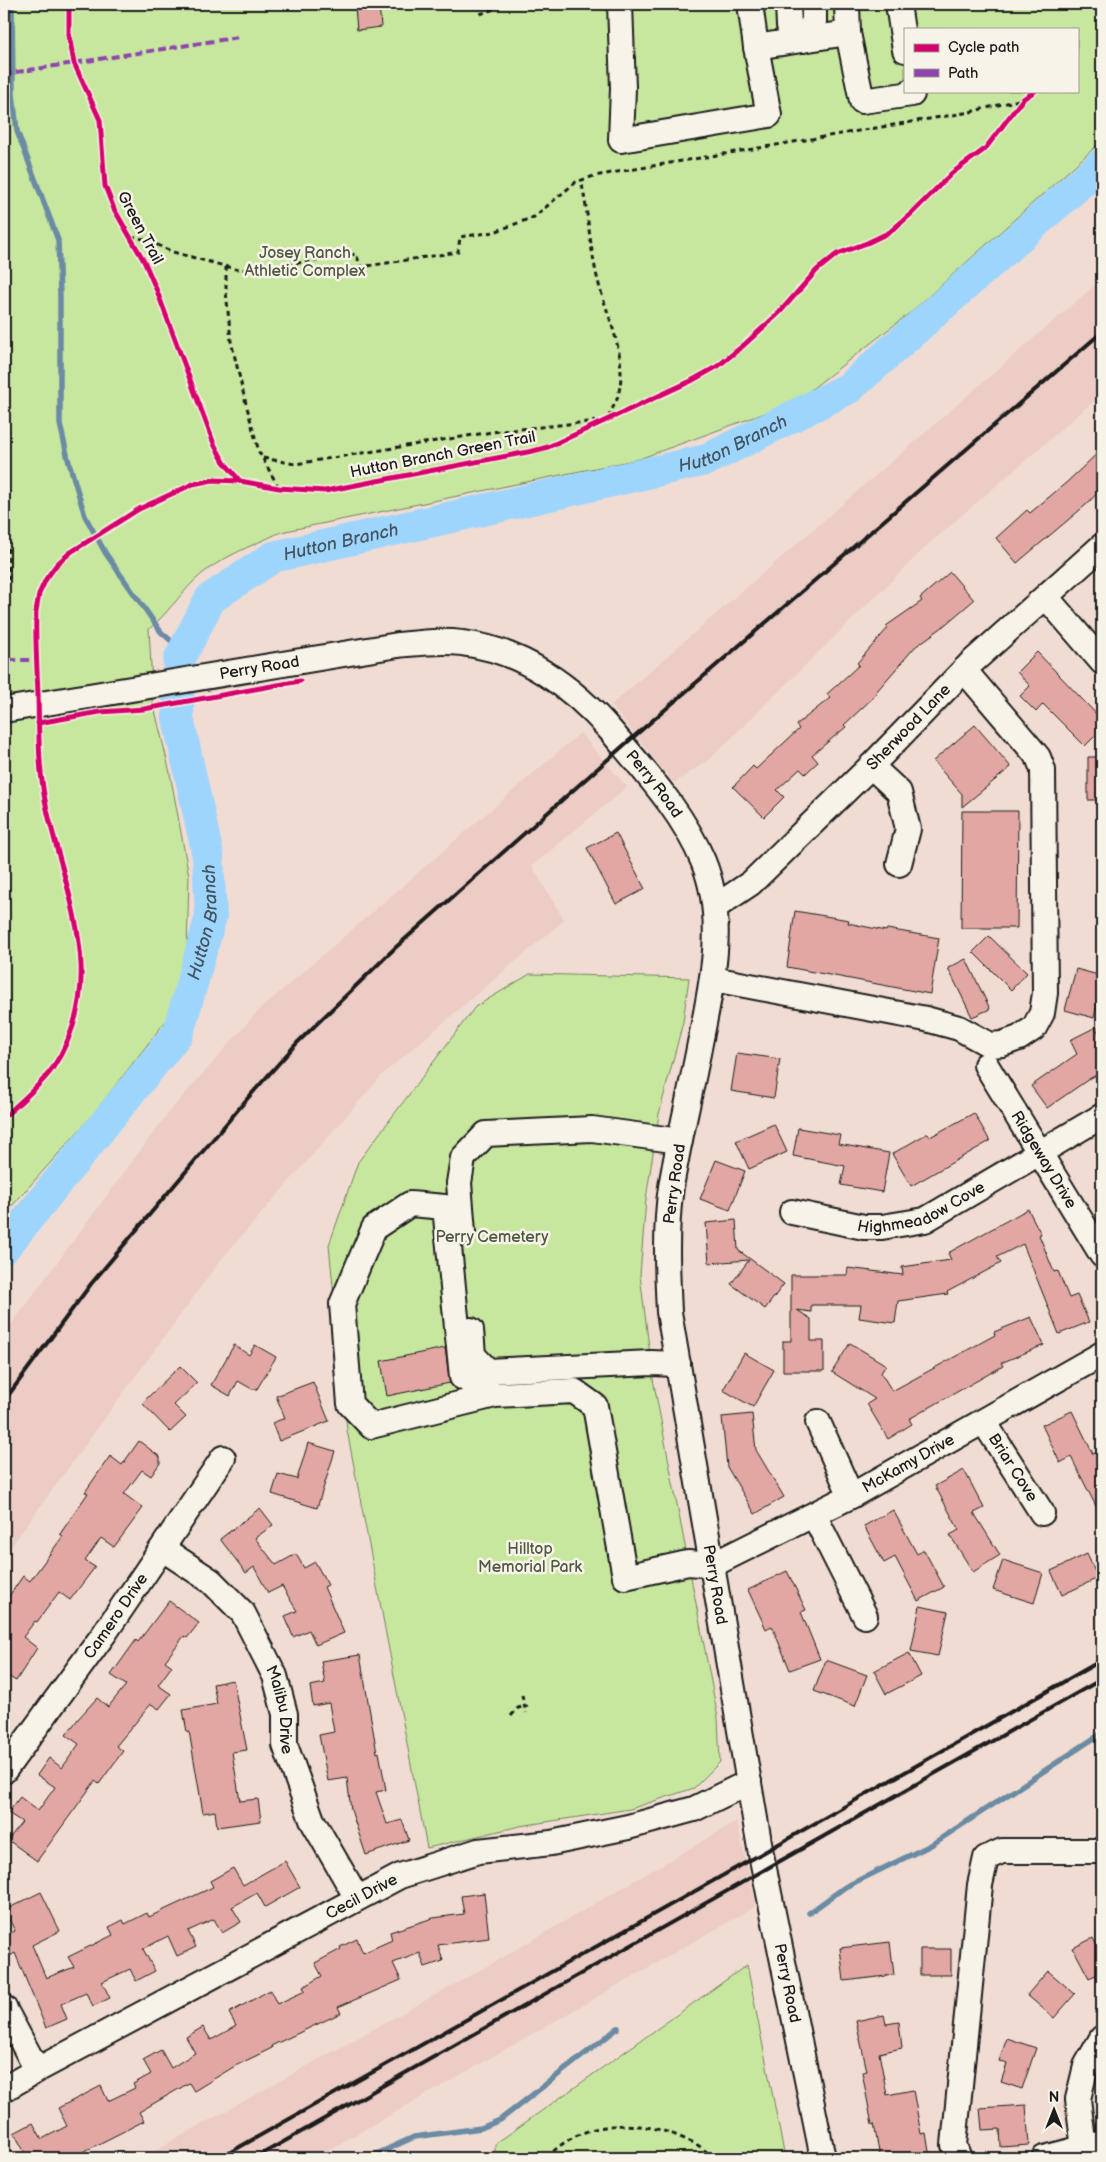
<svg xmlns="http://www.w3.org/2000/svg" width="1106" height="2162" viewBox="0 0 1106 2162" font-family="'Balsamiq Sans',sans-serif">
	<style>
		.built { fill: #ecccc5 }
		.green { fill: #c7e79f; stroke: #72825e; fill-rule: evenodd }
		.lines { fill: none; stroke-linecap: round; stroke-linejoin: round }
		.stream { stroke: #6a8ba3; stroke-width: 5.5 }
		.river { stroke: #9ed5fd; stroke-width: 32 }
		.building { fill: #e2a7a3; stroke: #1c1c1c }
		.minor-casing { stroke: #1c1c1c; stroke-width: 28 }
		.path { stroke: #1c1c1c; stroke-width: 3; stroke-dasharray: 5 4; stroke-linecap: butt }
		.minor { stroke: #f7f3e8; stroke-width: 24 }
		.rail { stroke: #1c1c1c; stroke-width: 4 }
		.quiet { stroke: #8e44ad; stroke-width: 4; stroke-dasharray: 8 4; stroke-linecap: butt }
		.cycleway-casing { stroke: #f7f3e8; stroke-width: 8 }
		.cycleway { stroke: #d6006c; stroke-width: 5 }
		.labels { text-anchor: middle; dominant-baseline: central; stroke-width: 5; stroke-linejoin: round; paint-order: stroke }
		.street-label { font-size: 16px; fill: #1c1c1c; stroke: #f7f3e8 }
		.park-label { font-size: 16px; fill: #4f5943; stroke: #f7f3e8 }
		.water-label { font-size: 18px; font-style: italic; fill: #435460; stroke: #f7f3e8 }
	</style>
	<rect width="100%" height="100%" fill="#f1dcd3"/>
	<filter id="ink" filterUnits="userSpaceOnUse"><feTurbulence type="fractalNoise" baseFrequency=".02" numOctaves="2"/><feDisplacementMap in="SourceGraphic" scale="10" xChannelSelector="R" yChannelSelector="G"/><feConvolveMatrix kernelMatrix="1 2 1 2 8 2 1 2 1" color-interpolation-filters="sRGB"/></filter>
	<g filter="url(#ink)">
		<path class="built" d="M1102 279V394L930 543 710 759 674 783 611 705Z
			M580 733 627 787 532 866 564 920 383 1074 219 1262 4 1556V1334L169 1112 259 1010Z
			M737 1821 756 1906 452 2080 314 2158H141L500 1959Z"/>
		<path class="green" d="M4 4H1102V141L911 312 795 402 639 459 281 532C252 546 217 558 194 581 178 597 166 615 149 629L153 702 170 773 189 876 187 953 168 1018 90 1118 4 1215ZM905 29H1077V91H905Z
			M530 974 689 978 683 1022 659 1114 646 1199 640 1275 653 1379 718 1718 720 1762 694 1788 630 1809 520 1826 427 1848 347 1430 329 1245 358 1162 475 1007Z
			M747 1965 785 2158H495V2144Z"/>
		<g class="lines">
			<path class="stream" d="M12 4 13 94 17 131 58 240 60 296V424L68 459 85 516 106 554 161 632 183 651
				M809 1913 845 1887 931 1845 1102 1733
				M368 2158 414 2137 481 2128 500 2120 618 2028"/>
			<path class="river" id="s1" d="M4 1248 178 1033 211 916 208 856 178 718 179 660 210 599 273 557 706 460 849 388 1102 164"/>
		</g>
		<path class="building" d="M379 4 381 27 357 30 355 7Z
			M1102 449V488L1087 504 1017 563 996 538 1027 510 1030 513 1067 482Z
			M950 572 974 600 940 629 915 647 876 692 877 694 844 725 846 727 812 755 818 762 805 774 800 769 777 790 784 797 764 817 733 787 753 766 756 769 799 729 796 725 830 698 827 694 859 665 857 663 888 628 886 626 922 601 920 598Z
			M1037 652 1102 720V729L1085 746 1043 704 1036 712 1020 696 1030 686 1017 672Z
			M975 725 1011 767 962 807V794L933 761Z
			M1088 757H1102V800H1088Z
			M962 811H1018L1017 928H961Z
			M616 833 645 889 616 904 587 848Z
			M795 911 849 920 848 923 886 931 887 929 939 938 930 994 787 967Z
			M989 936 1027 973 1011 990 973 952Z
			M966 959 990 1009 972 1017 948 968Z
			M1076 969 1102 976V984L1094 1018 1065 1010Z
			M1096 1027 1102 1040V1072L1089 1079 1047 1108 1031 1086 1077 1054 1070 1040Z
			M737 1053 780 1059 774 1098 731 1091Z
			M974 1113 990 1141 911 1186 892 1154 928 1133 930 1137Z
			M774 1124 787 1152 749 1169 736 1141Z
			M798 1128 840 1135 838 1144 889 1153 882 1192 841 1185 845 1166 793 1156Z
			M716 1160 745 1171 730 1210 700 1199Z
			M1028 1209 1041 1234 1039 1235 1054 1272 1058 1271 1069 1298 1077 1295 1089 1322 1059 1334 1023 1244 997 1257 1001 1263 947 1292 948 1294 898 1301 895 1323 859 1318 861 1305H811V1312L797 1310 811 1319V1341H824V1371H783V1341H791V1275H847L848 1268 903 1275 902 1267 951 1260 948 1253Z
			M736 1220 738 1250 784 1284 765 1309 731 1284 749 1260 709 1263 706 1223Z
			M1031 1317 1044 1345 1001 1363 1003 1366 909 1419 912 1424 888 1439 867 1404 875 1399 832 1372 850 1343 886 1365 881 1373 892 1391 995 1335 994 1332Z
			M234 1345 249 1355 255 1345 276 1357 257 1389H252L238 1381 230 1396 211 1385Z
			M445 1348 450 1383 387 1396 381 1361Z
			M744 1353 774 1370 753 1407 723 1390Z
			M180 1366 197 1383 174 1405 186 1417 170 1432 142 1403Z
			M313 1382 329 1421 279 1441 272 1423 285 1418 276 1396Z
			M1072 1411 1093 1454 1102 1450V1518L1071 1457 1060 1463 1042 1425Z
			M752 1414 756 1450 784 1497 755 1514 727 1467 722 1417Z
			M139 1441 160 1457V1463L151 1476 142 1470 124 1494 143 1508 114 1547 101 1538 85 1561 95 1567 70 1600 59 1592 37 1622 35 1621 23 1637 37 1648 16 1681 4 1674V1603L23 1576 30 1581 63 1536 60 1534 88 1493 85 1492 110 1456 122 1465Z
			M308 1443 335 1451 317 1508 272 1494 278 1474 297 1479Z
			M964 1470 984 1508 974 1513 1000 1555 973 1572 950 1535 959 1530 935 1486Z
			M260 1508 273 1525 255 1538 276 1565 296 1554 304 1568 315 1562 328 1585 324 1587 344 1633 316 1645 309 1630 293 1637 285 1616 297 1611 282 1586 268 1593 254 1567 246 1573 220 1539Z
			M893 1510 917 1554 924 1550 944 1587 918 1601 895 1557 884 1563 864 1526Z
			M1087 1554 1098 1578 1062 1595 1051 1571Z
			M1003 1560 1043 1573 1034 1603 993 1590Z
			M787 1571 806 1610 801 1612 820 1659 790 1670 772 1626 766 1629 748 1590Z
			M169 1601 199 1623 187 1638 184 1636 165 1661 172 1666 158 1685 171 1694 159 1709 151 1704 116 1746 123 1751 99 1784 95 1781 37 1861 8 1840 22 1822 8 1813 20 1797 38 1811 55 1787 37 1775 49 1758 62 1768 79 1744 66 1735 78 1719 97 1698 108 1707 126 1685 111 1675 136 1640 138 1642Z
			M920 1606 948 1612 938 1656 911 1651Z
			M909 1653 921 1676 886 1694 874 1671Z
			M360 1655 377 1753 379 1752 386 1790 376 1792 387 1824 402 1820 409 1840 366 1855 351 1810 347 1778 328 1781 319 1735 334 1732 329 1703 313 1706 310 1686 325 1683 321 1661Z
			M826 1660 867 1675 855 1706 814 1691Z
			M233 1680 247 1750 232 1752 240 1801 258 1799 261 1821 217 1827 215 1811 203 1813 189 1731 187 1732 183 1710 217 1704 213 1684Z
			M285 1861 300 1887 265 1907 257 1893 232 1907 241 1922 222 1933 214 1919 188 1931 196 1947 177 1956 168 1936 143 1949 155 1971 136 1981 130 1969 102 1982 110 1998 93 2006 86 1993 61 2004 67 2019 46 2028 15 1953 10 1956 4 1943V1936L15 1931 7 1915V1909L41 1892 60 1931 32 1945 46 1978 74 1967 68 1957 113 1935 109 1927 123 1920 125 1924 147 1913 149 1917 213 1887 210 1881 233 1868 243 1885Z
			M484 1893 489 1938 438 1945 443 1961 425 1967 420 1953 393 1963 401 1980 338 2007 341 2013 271 2046 272 2048 235 2066 194 2091 189 2083 139 2112 144 2121 71 2158H28L14 2133 33 2123 42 2139 67 2126 58 2108 101 2086 108 2101 135 2088 133 2084 151 2074 143 2060 161 2050 171 2068 195 2053 186 2037 203 2027 211 2040 236 2026 229 2013 270 1990 277 2004 305 1991 303 1987 322 1976 315 1963 341 1949 340 1947 357 1939 363 1953 392 1940 390 1932 433 1918 464 1914 461 1896Z
			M1093 1938 1096 1944 1102 1941V1972L1089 1978 1073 1948Z
			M890 1942 894 1975 844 1981 840 1948Z
			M920 1949H951V1975H920Z
			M1048 1971 1075 1994 1054 2018 1027 1995Z
			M884 2015 886 2024 899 2022 902 2048 879 2053 887 2095 913 2090 921 2134 926 2133 930 2158H880L874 2124 872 2125 862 2072 867 2071 856 2021Z
			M1007 2038 1036 2048 1022 2089 1001 2082 1007 2064 999 2061Z
			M1026 2105 1029 2145 1001 2147 1000 2129 982 2130 980 2108Z"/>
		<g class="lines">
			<defs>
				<g id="minor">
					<path d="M620 4 623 88 621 140 769 115 756 47 750 4"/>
					<path d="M788 4 789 26 802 40"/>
					<path d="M847 4 848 33 862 101 912 94 911 91"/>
					<path d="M898 4 905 50"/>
					<path d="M802 40 814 22V4"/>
					<path d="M756 47 848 33"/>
					<path d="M1047 598 1102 662"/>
					<path id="s2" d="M4 710 398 645C419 643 441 640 462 643 522 650 573 687 611 731 645 772 682 811 703 861 727 919 712 984 700 1043 691 1091 679 1139 671 1187 665 1228 667 1271 669 1312L761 1854 823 2158"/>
					<path d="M871 766 899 792 908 829 899 864"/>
					<path id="s3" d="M715 907 751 883 871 766 969 665 1102 546"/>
					<path d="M713 979 926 1019 959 1028 990 1045 1002 1044 1019 1038 1034 1028 1042 1013 1045 993 1043 770 1038 757 964 670"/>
					<path id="s4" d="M986 1065 1102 1255"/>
					<path id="s5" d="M792 1212 864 1227H882L925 1220 1102 1116"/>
					<path d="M463 1232 459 1183 463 1158 486 1134 592 1129 680 1141"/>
					<path d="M471 1330 473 1355 488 1371 651 1363 678 1364"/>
					<path id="s6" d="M495 1395 462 1377 445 1207 410 1204 374 1228 342 1304 350 1404 371 1426 495 1395 574 1391 595 1406 625 1577 688 1563 712 1565 851 1496 1102 1354"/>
					<path d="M818 1422 851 1496"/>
					<path id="s7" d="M984 1422 1042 1513"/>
					<path d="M814 1515 865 1616"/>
					<path id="s8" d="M163 1549 211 1581 243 1613 275 1676 285 1714V1745L312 1820 357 1898"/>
					<path id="s9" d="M4 1771 104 1634 223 1458"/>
					<path d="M4 2008 37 2070"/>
					<path id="s10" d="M4 2089 37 2070 400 1876 478 1851 551 1843 628 1827 694 1809 749 1782"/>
					<path d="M959 2158 954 2145 980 1885 986 1858 1002 1851H1102"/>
					<path d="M1044 2158 1102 2143"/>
					<path d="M1085 2158 1078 2099 1086 2066 1102 2038"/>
				</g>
			</defs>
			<use href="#minor" class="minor-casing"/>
			<path class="path" d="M480 14 494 9 496 4
				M131 237 144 239 173 252 239 270 260 269 356 254 361 267 458 252 460 237 494 232 534 217 576 182 594 176 970 112 1023 99
				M226 266V291L231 341 244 396 259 452 279 488
				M4 440 9 577 4 593
				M263 458 295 464 492 432 607 420C610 413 614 406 617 399 631 356 604 313 596 272 589 241 588 210 581 180
				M4 599V609
				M522 1695 526 1713
				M511 1716 518 1708 528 1706
				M547 2158C580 2120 637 2118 680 2137 695 2143 702 2146 712 2158"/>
			<use href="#minor" class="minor"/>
			<path class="rail" d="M4 1401 91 1284 247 1099 297 1043 395 948 623 746 1102 332
				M220 2158 761 1854 1102 1660
				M255 2158 1102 1679"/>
			<path class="quiet" d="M4 74 239 37
				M4 648 11 660H37"/>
			<defs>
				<path id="cycleway" d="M69 4V35L74 63 100 120 105 186 114 209 144 261 157 291 214 444 224 462 240 481
					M38 723 100 712 144 709 300 681
					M4 1117C20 1102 39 1087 52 1069 112 980 64 893 45 800 38 764 39 730 38 694 37 667 35 639 36 611L39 594 46 579 57 564 71 552 139 509 193 484 213 480 240 481 279 488 325 491 533 451 548 447 691 381 718 366 744 345 779 313 817 270 837 254 867 243 890 232 912 213 952 173 985 149 1023 99 1035 91"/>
			</defs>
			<use href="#cycleway" class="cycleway-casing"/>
			<use href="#cycleway" class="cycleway"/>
		</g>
	</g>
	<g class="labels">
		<g class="street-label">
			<text transform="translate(140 228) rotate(62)">Green Trail</text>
			<text transform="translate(443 455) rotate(-11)">Hutton Branch Green Trail</text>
			<text stroke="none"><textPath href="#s2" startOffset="259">Perry Road</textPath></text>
			<text stroke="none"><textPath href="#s3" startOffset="265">Sherwood Lane</textPath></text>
			<text stroke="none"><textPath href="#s2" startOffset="709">Perry Road</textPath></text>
			<text stroke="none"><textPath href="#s4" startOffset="111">Ridgeway Drive</textPath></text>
			<text transform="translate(675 1184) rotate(-82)">Perry Road</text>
			<text stroke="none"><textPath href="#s5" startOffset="135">Highmeadow Cove</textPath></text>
			<text stroke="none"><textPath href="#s6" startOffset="1216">McKamy Drive</textPath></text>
			<text stroke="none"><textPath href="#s7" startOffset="54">Briar Cove</textPath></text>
			<text stroke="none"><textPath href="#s2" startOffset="1534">Perry Road</textPath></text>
			<text stroke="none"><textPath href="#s9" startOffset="191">Camero Drive</textPath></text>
			<text stroke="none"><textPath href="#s8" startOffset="208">Malibu Drive</textPath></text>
			<text stroke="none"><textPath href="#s10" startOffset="406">Cecil Drive</textPath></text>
			<text stroke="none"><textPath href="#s2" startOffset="1939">Perry Road</textPath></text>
		</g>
		<g class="park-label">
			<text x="305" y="253">Josey Ranch<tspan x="305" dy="18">Athletic Complex</tspan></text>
			<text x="492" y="1237">Perry Cemetery</text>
			<text x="530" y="1549">Hilltop<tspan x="530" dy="18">Memorial Park</tspan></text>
		</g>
		<g class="water-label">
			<text stroke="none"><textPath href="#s1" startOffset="1276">Hutton Branch</textPath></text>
			<text stroke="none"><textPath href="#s1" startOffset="871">Hutton Branch</textPath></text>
			<text stroke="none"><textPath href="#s1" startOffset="391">Hutton Branch</textPath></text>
		</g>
	</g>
	<rect width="1106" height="2162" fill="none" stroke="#f7f3e8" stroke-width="20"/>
	<rect x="10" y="10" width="1086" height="2142" fill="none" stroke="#1c1c1c" stroke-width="2" filter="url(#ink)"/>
	<rect x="904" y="28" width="175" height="65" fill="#f7f3e8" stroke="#9f9d96"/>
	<rect x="914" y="44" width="25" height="8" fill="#d6006c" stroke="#9f9d96"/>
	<text x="948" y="52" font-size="15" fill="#1c1c1c">Cycle path</text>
	<rect x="914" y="69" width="25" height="8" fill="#8e44ad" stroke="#9f9d96"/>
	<text x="948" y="78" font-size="15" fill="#1c1c1c">Path</text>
	<g transform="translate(1054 2110)" stroke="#f7f3e8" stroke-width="4" paint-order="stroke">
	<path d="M0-4L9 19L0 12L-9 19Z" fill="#1c1c1c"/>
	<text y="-8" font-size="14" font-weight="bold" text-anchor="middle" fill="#1c1c1c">N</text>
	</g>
</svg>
